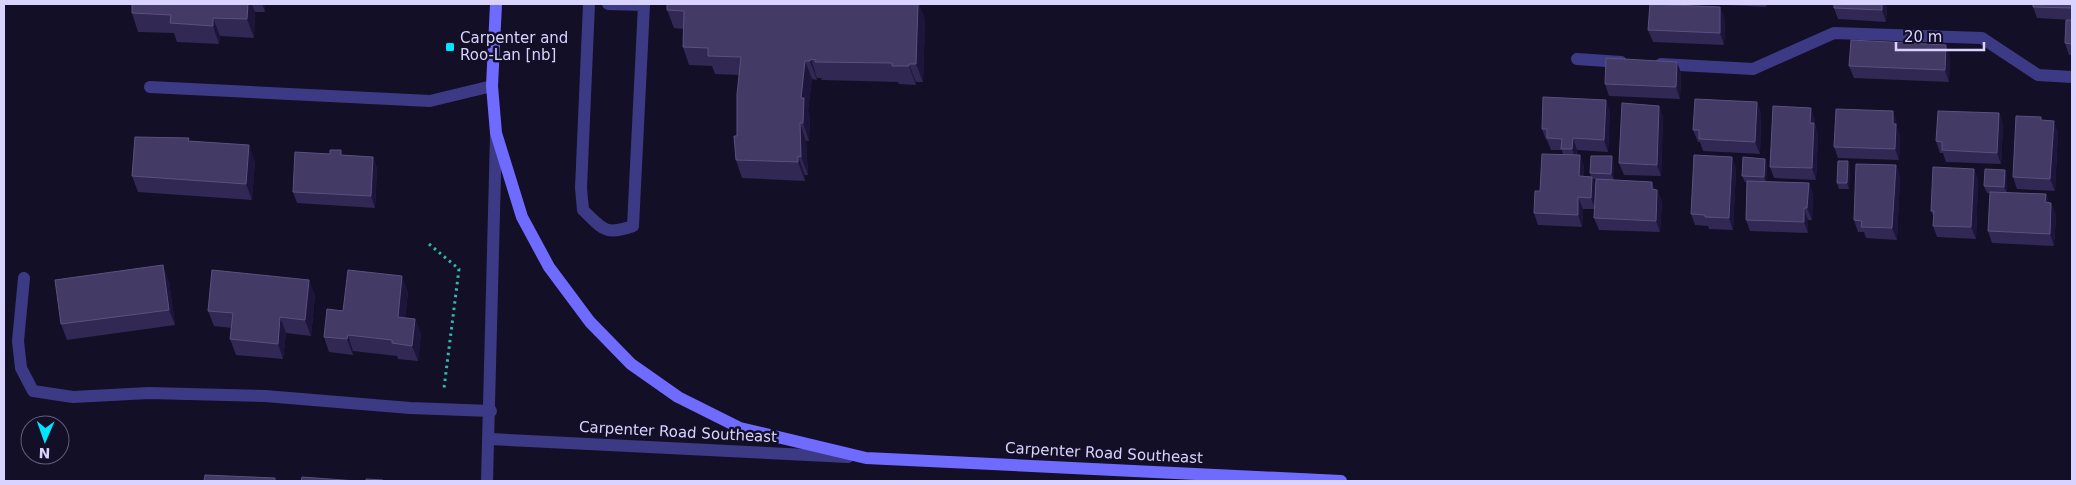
<svg xmlns="http://www.w3.org/2000/svg" width="2076" height="485" viewBox="0 0 2076 485" font-family="'DejaVu Sans',sans-serif">
	<style>
		.lines { fill: none; stroke-linecap: round; stroke-linejoin: round }
		.path { stroke: #2fb8b0; stroke-width: 3; stroke-dasharray: 2.5 4; stroke-linecap: butt }
		.lane { stroke: #3d3a85; stroke-width: 12 }
		.street { stroke: #3d3a85; stroke-width: 12 }
		.secondary { stroke: #6f6bff; stroke-width: 12 }
		.wall { fill: #312854; fill-rule: evenodd }
		.shaded-wall { fill: #1d163a }
		.building { fill: #433a66; stroke: #5a527e }
		.poi-dot { fill: #00e5ff; stroke: #130f26; stroke-width: 2 }
		.labels { text-anchor: middle; dominant-baseline: central; stroke-width: 5; stroke-linejoin: round; paint-order: stroke }
		.poi-label { font-size: 15px; fill: #d9d4ff; stroke: #130f26; text-anchor: start }
		.street-label { font-size: 15px; fill: #d9d4ff; stroke: #130f26 }
	</style>
	<rect width="100%" height="100%" fill="#130f26"/>
	<g class="lines">
		<path class="path" d="M429 244 459 269 444 388"/>
		<path class="lane" d="M589 4 581 188 583 210C603 229 605 236 633 226L644 5 608 4
			M150 87 430 101 492 86
			M24 278 18 341 21 368 33 391 73 397 149 393 265 396 410 408 491 411"/>
		<path class="street" d="M1577 59 1621 62
			M1661 64 1753 69 1834 33 1982 38 2038 75 2072 77
			M490 439 848 457
			M487 481 496 136"/>
		<path class="secondary" d="M496 4 492 86 496 133 522 217 549 267 590 322 631 364 678 397 740 428 866 458 1341 481"/>
	</g>
	<path class="wall" d="M131 4H265V12H255L254 38 220 36 219 44 177 42 174 33 138 32 132 13V5H131Z
		M667 4H919L925 20 923 82H916V85L899 84 898 82 822 80 821 78H817V80L812 79 808 111 810 116 809 141H806L808 175H805V181L742 178 736 160 739 75 715 74 712 66 689 65 683 47V29L674 28 667 10Z
		M1708 4H1767L1766 7Z
		M1834 4H1887L1886 22 1838 19 1834 8Z
		M2072 4V20L2037 18 2033 7Z
		M1720 7 1725 19 1724 45 1653 42 1648 30Z
		M2072 20V55H2069L2065 43Z
		M1950 56 1949 82 1854 78 1849 66Z
		M1677 62 1681 73 1680 99 1609 96 1605 84Z
		M1757 102 1761 114 1760 154 1703 151 1700 142H1698L1693 130Z
		M1659 106 1663 118 1661 176 1624 175 1619 163Z
		M1610 111 1608 152 1577 150V155H1580L1584 167 1583 176 1591 177 1590 173 1614 163V180L1657 190 1662 201 1660 232 1599 230 1594 218 1595 209H1583L1582 227 1538 225 1534 213 1540 191 1563 155 1562 150H1551L1547 140H1546L1542 129ZM1593 179H1596V188Z
		M1999 113 2003 125 2001 164 1946 162 1943 153H1940L1936 141Z
		M1815 119V125L1818 135 1816 180 1774 178 1770 167Z
		M2042 120 2058 132 2055 191 2017 189 2013 177Z
		M1897 123V128L1900 136 1899 160 1838 158 1834 147Z
		M190 141 255 161 252 200 138 192 132 176Z
		M343 155 373 157 377 169 375 208 297 203 293 192Z
		M1732 157 1736 169 1733 230 1709 229 1708 226 1695 225 1691 214Z
		M1765 159 1767 165 1766 182 1809 183 1813 195 1812 220H1808V233L1750 231 1746 220 1747 182H1745L1742 176Z
		M1896 165 1900 177 1897 240 1866 238 1864 232H1858L1854 220Z
		M1850 167 1849 189H1839L1837 183Z
		M1974 169 1978 180 1976 239 1937 237 1933 226 1934 217 1931 211Z
		M2005 170 2007 176V193L2046 194 2049 203H2051L2056 215 2054 246 1992 243 1988 231 1990 193H1987L1984 186Z
		M169 281 175 325 67 340 61 324Z
		M408 292 405 318 415 319 421 334 418 361 398 359 397 356 353 351V355L329 352 324 337 343 311Z
		M315 295 311 336 286 333 283 359 236 355 230 339 232 328 214 326 208 311Z"/>
	<path class="shaded-wall" d="M248 4H252L255 12 254 38 247 19Z
		M262 4H265V12Z
		M918 4H919L925 20 923 82 916 64Z
		M1882 4H1887L1886 22 1882 10Z
		M1720 7 1725 19 1724 45 1720 33Z
		M213 18 220 36 219 44 213 26Z
		M1946 45 1950 56 1949 82 1945 70Z
		M811 59 817 78V80L810 61Z
		M805 61 812 79 808 111 810 116 809 141 803 123 801 98Z
		M1677 62 1681 73 1680 99 1676 87Z
		M909 64 916 82V85L909 66Z
		M1606 100 1610 111 1608 152 1604 140Z
		M1757 102 1761 114 1760 154 1755 142Z
		M1659 106 1663 118 1661 176 1657 165Z
		M1811 108 1815 119V125L1818 135 1816 180 1812 168 1810 123Z
		M1893 111 1897 123V128L1900 136 1899 160 1895 149 1893 124Z
		M1999 113 2003 125 2001 164 1997 153Z
		M2054 121 2058 132 2055 191 2050 179Z
		M800 123 806 141 808 175 801 157Z
		M1573 138 1577 150 1576 161 1572 149Z
		M249 145 255 161 252 200 246 184Z
		M1580 155 1584 167 1583 188 1579 176Z
		M798 156 805 175V181L798 162Z
		M1612 156 1614 163V180L1611 174Z
		M373 157 377 169 375 208 371 196Z
		M1732 157 1736 169 1733 230 1729 218Z
		M1765 159 1767 165 1766 183 1764 177Z
		M1848 161 1850 167 1849 189 1847 183Z
		M1896 165 1900 177 1897 240 1892 228Z
		M1974 169 1978 180 1976 239 1971 227Z
		M2005 170 2007 176V193L2004 187Z
		M1592 177 1596 188 1595 209 1591 198Z
		M1652 182 1657 194 1652 189Z
		M1809 183 1813 195 1812 220 1807 208Z
		M1657 190 1662 201 1660 232 1656 221Z
		M2046 194 2050 206 2045 202Z
		M1578 197 1583 209 1582 227 1578 215Z
		M2051 203 2056 215 2054 246 2050 234Z
		M1804 208 1808 220V233L1804 222Z
		M163 265 169 281 175 325 169 310Z
		M402 276 408 292 403 332 398 317Z
		M309 280 315 295 311 336 305 320Z
		M280 317 286 333 283 359 278 344Z
		M415 319 421 334 418 361 412 346Z
		M348 335 353 351V355L347 339Z"/>
	<path class="building" d="M132 4H248L247 19 213 18V26L170 23 171 15 132 13Z
		M667 4H918L916 64H909V66H892V63L815 62 816 60 811 59 810 61H805L801 98H804L803 123H800L801 157 798 156V162L736 160 734 136H737V94L741 57 708 56V48L683 47 684 11 667 10Z
		M1650 4 1720 7V33L1648 30Z
		M1834 4H1882V10L1834 8Z
		M2033 4H2072V8L2033 7Z
		M2066 20H2072V44L2065 43Z
		M1851 40 1946 45 1945 70 1849 66Z
		M1606 58 1677 62 1676 87 1605 84Z
		M1543 97 1606 100 1604 140 1573 138 1572 149H1561L1562 139 1547 138V129H1542Z
		M1695 99 1757 102 1755 142 1699 139V130H1693Z
		M1622 103 1659 106 1657 165 1619 163Z
		M1773 106 1811 108 1810 123H1814L1812 168 1770 167Z
		M1836 109 1893 111V124H1896L1895 149 1834 147Z
		M1938 111 1999 113 1997 153 1942 150V142L1936 141Z
		M2016 116 2041 117V120L2054 121 2050 179 2013 177Z
		M135 137 189 138 188 141 249 145 246 184 132 176Z
		M330 150H341V155L373 157 371 196 293 192 295 152 330 154Z
		M1542 154 1580 155 1579 176 1592 177 1591 198 1578 197V215L1534 213 1535 191H1540Z
		M1694 155 1732 157 1729 218 1705 217V215L1691 214Z
		M1591 156H1612L1611 174 1590 173Z
		M1743 157 1765 159 1764 177 1742 176Z
		M1838 161H1848L1847 183H1837Z
		M1856 164 1896 165 1892 228 1861 227 1862 221 1854 220Z
		M1933 167 1974 169 1971 227 1933 226 1934 211H1931Z
		M1985 169 2005 170 2004 187 1984 186Z
		M1596 179 1652 182V189L1657 190 1656 221 1594 218Z
		M1747 181 1809 183 1807 208H1804V222L1746 220Z
		M1990 192 2046 194 2045 202 2051 203 2050 234 1988 231Z
		M163 265 169 310 61 324 55 280Z
		M212 270 309 280 305 320 280 317 278 344 230 339 233 313 208 311Z
		M348 270 402 276 398 317 415 319 412 346 392 343V340L348 335 347 339 324 337 327 309 343 311Z
		M205 475 275 478V481H204Z
		M302 477 357 481H301Z
		M366 479 383 480 382 481H366Z"/>
	<rect class="poi-dot" x="445" y="42" width="10" height="10" rx="2.5"/>
	<g class="labels">
		<g class="poi-label">
			<text x="460" y="38">Carpenter and<tspan x="460" dy="17">Roo-Lan [nb]</tspan></text>
		</g>
		<g class="street-label">
			<text transform="translate(678 432) rotate(3)">Carpenter Road Southeast</text>
			<text transform="translate(1104 453) rotate(3)">Carpenter Road Southeast</text>
		</g>
	</g>
	<rect width="2076" height="485" fill="none" stroke="#d9d4ff" stroke-width="10"/>
	<g transform="translate(45 440) rotate(182)"><circle r="24" fill="#130f26" stroke="#625e7d"/>
	<path d="M0-4L9 19L0 12L-9 19Z" fill="#00e5ff"/>
	<text y="-8" font-size="14" font-weight="bold" text-anchor="middle" fill="#d9d4ff">N</text>
	</g>
	<path d="M1896 42v8h88v-8" fill="none" stroke="#d9d4ff" stroke-width="2.5"/>
	<text x="1904" y="42" font-size="15" fill="#d9d4ff" stroke="#130f26" stroke-width="4" paint-order="stroke">20 m</text>
</svg>
